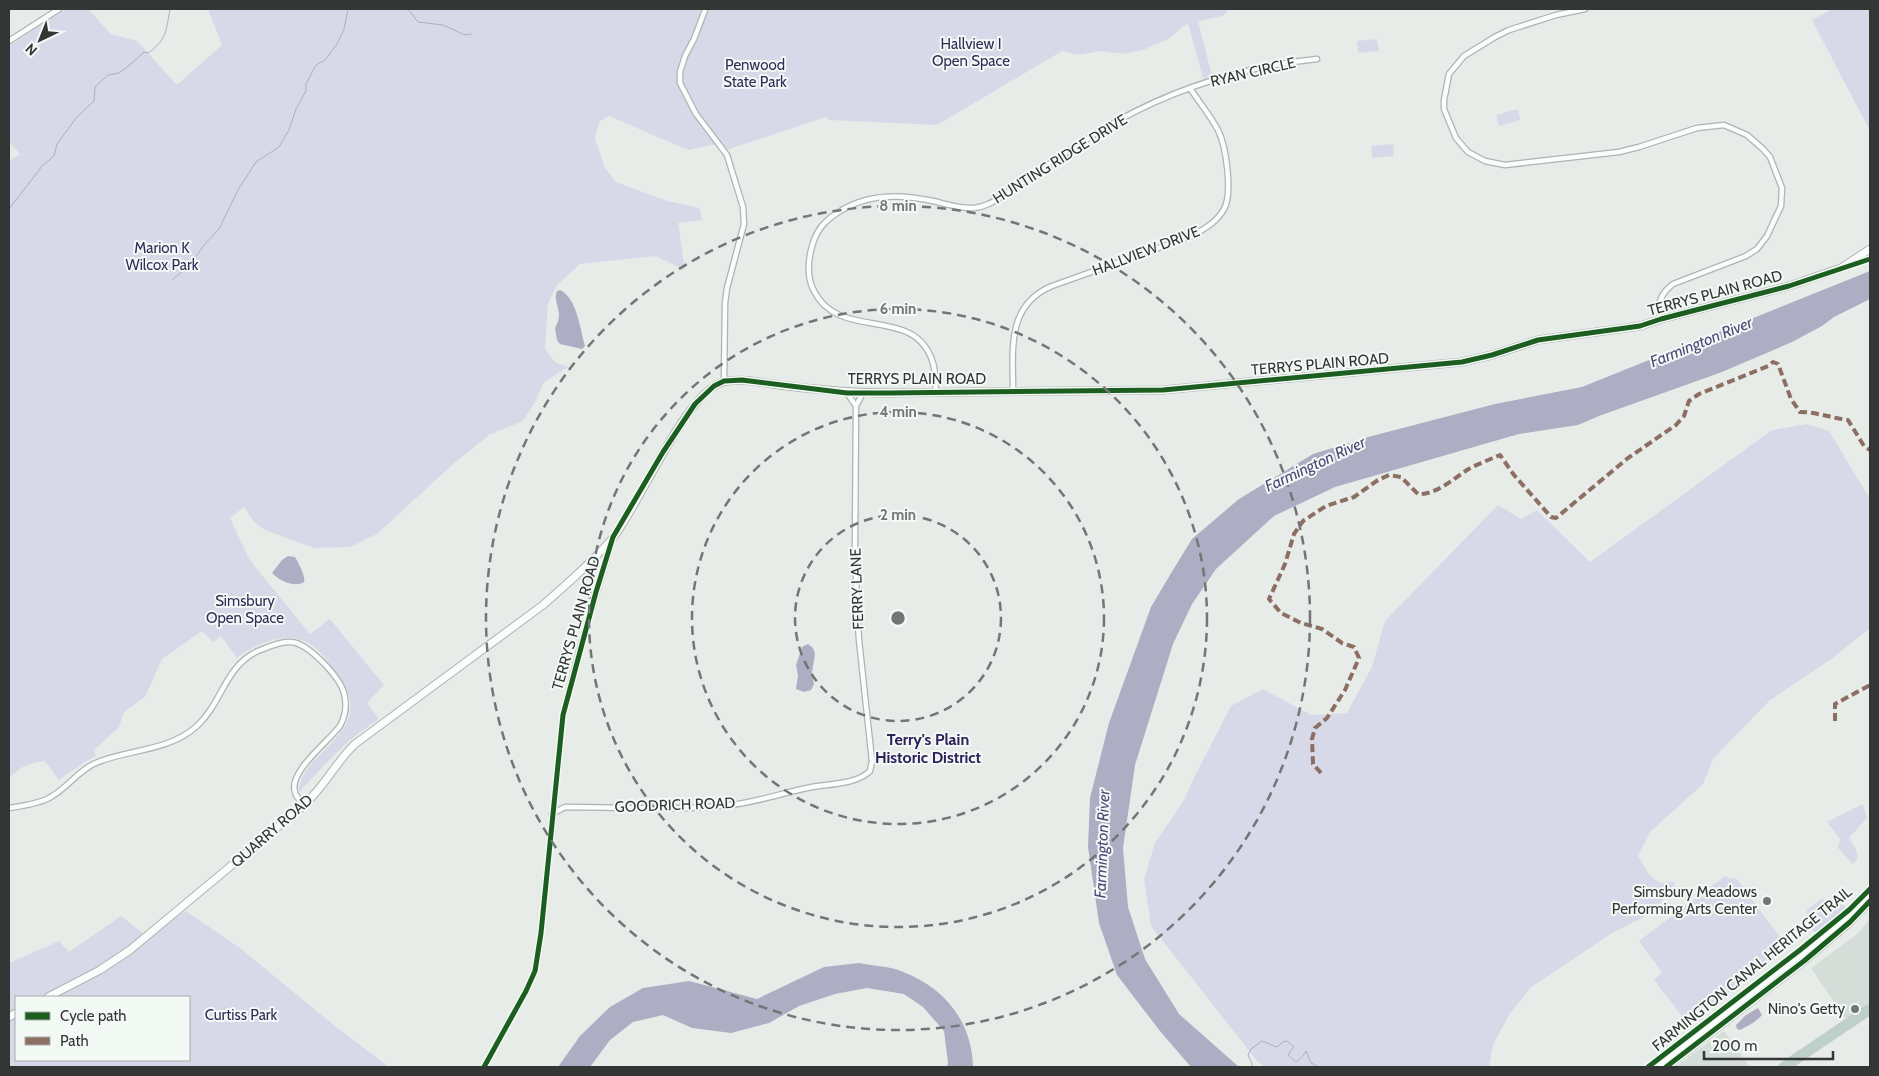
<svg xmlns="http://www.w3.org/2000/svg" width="1879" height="1076" viewBox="0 0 1879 1076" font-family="Cabin,sans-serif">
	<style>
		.built { fill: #d4ddd8 }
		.green { fill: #d8d9e8 }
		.water { fill: #aeadc4 }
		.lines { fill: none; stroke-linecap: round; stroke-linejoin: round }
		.stream { stroke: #aeadc4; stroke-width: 1 }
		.street-casing { stroke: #afb3b1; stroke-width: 7 }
		.secondary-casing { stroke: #afb3b1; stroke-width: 9 }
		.highway-casing { stroke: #c6c8c7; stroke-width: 11 }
		.street { stroke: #fbfcfc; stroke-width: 4.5 }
		.secondary { stroke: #fbfcfc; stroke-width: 7 }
		.highway { stroke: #bdd1ca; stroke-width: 9 }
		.quiet { stroke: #8d6e63; stroke-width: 4; stroke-dasharray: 8 4; stroke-linecap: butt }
		.cycleway-casing { stroke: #f3faf6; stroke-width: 8 }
		.cycleway { stroke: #1b5e20; stroke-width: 5 }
		.ring { fill: none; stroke: #727674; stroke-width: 2.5; stroke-dasharray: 9 6 }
		.poi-dot { fill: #727674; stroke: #f3faf6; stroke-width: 2 }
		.labels { text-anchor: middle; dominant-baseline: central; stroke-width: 4; stroke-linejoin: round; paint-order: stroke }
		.park-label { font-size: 15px; fill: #352b5a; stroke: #f3faf6 }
		.street-label { font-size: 15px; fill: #333635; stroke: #f3faf6 }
		.poi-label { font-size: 15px; fill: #333635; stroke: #f3faf6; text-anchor: end }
		.water-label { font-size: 16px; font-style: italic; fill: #504779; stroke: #f3faf6 }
		.neighbourhood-label { font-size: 16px; font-weight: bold; fill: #30215c; stroke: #f3faf6 }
		.centre { fill: #727674; stroke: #f3faf6; stroke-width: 2.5 }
		.ring-label { font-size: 15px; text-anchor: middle; font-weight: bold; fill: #727674; stroke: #f3faf6; stroke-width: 4; stroke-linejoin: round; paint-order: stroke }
	</style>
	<rect width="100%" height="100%" fill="#e7ece9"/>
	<path class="built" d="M1870 919V1003L1846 1020 1811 968 1857 934Z
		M1724 1031 1750 1067H1675L1682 1062Z"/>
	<path class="green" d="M66 9H88L111 34 137 41 177 85 222 45 208 9H1229L1223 16 1198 21 1212 76 1203 78 1188 23 1168 39 1143 50 1123 54 1102 51 1077 55 1062 51 937 125 829 120 826 117 723 151 717 144 688 150 609 116 599 122 595 139 605 168 616 182 667 201 700 208 702 220 678 223 685 270 656 256 580 264 557 285 548 304 545 349 555 362 568 367 544 382 535 402 523 421 489 435 452 465 377 534 350 547 314 548 265 530 255 523 244 507 230 518 249 559 310 634 330 619 384 685 367 703 379 719C347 739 325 765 299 792 297 756 367 736 347 690 343 681 335 673 330 665 320 650 309 639 290 638 273 637 251 647 237 658L221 636 213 642 202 631 162 659 145 697 124 712 119 727 94 750 96 756 83 763 59 780 45 761C30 763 19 766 9 779V161L20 154 9 142V46Z
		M1832 9H1870V131L1812 20Z
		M1377 39 1379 51 1358 53 1357 41Z
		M1518 109 1520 120 1499 126 1496 115Z
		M1393 144 1394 156 1372 158 1371 146Z
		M1807 424 1829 431 1870 499V628L1834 657 1769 701 1713 759 1703 784 1650 832 1638 856 1649 874 1659 883 1676 882 1653 912 1612 933 1530 988 1509 1015 1493 1045 1489 1067H1264L1257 1061 1151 926 1144 879 1155 843 1184 800 1196 774 1231 706 1263 689 1311 715 1347 713 1372 667 1385 621 1498 505 1521 519 1537 510 1590 562 1772 430Z
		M1863 804 1867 818 1849 838C1854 847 1863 856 1853 864L1838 848 1840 839 1827 822Z
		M1725 876 1730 879 1736 878 1786 945 1782 953 1688 1024 1654 980 1662 972 1639 941Z
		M1831 898 1833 901 1845 906V912L1817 933C1808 929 1807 919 1807 910L1821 899 1826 900Z
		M186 911 240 948 336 1027 389 1067H9V1019L16 1015V1060H189V997H53Z
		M121 916 144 934 98 968 43 997H16V1011L9 1014V963L59 941 69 952Z"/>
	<path class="water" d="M1870 271V299L1834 317 1822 326 1792 342 1722 372 1599 416 1578 425 1519 434 1335 487 1274 516 1216 569 1192 604 1173 644 1135 765 1123 848 1128 907 1145 959 1179 1014 1239 1067H1191L1160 1031 1117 975 1099 923 1088 847 1090 798 1109 723 1151 607 1173 570 1192 539 1239 499 1313 454 1368 437 1495 404 1582 387Z
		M560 290C577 298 580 329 585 346L582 349 560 344 557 340 555 328C565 311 552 303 557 291Z
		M288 556 295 557C298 562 306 577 304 582 294 588 280 581 272 573L282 560Z
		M808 644 813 648 815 654 812 672 814 684 811 690 804 692 796 689 798 675 796 665 802 647Z
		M859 963C872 966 888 966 901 971 944 987 972 1021 973 1067H947L948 1063 944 1031 923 1007 904 994 867 988 835 994 799 1006 769 1023 731 1033 692 1028 663 1015 633 1022 610 1040 590 1067H558L580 1036 610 1007 643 988 689 981 757 999 824 967Z
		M1758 1008 1762 1015C1756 1022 1748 1026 1740 1030L1737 1029 1736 1025 1746 1015Z"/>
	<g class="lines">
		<path class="stream" d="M408 9 418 22 443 25 465 35 471 34
			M9 209 43 165 54 156 57 144 76 118 94 101 95 87 108 75 119 73 131 64 144 52 148 53C167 40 166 30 170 9
			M172 280 188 267 205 244 219 229 238 190 256 162 279 147 289 130 296 109 306 91V84L316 65 325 60 337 44 344 29 348 9
			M1252 1067V1064L1248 1055 1251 1049 1262 1041 1277 1047 1283 1042 1287 1041 1294 1047 1288 1055 1296 1062 1302 1057 1306 1051 1311 1063 1319 1067"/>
		<defs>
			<path id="street" d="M1585 9 1556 15 1509 30 1495 37 1464 56 1449 74 1444 100V109L1456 138 1468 152 1485 161 1505 165 1619 152 1639 147 1697 128 1724 125 1747 135 1763 149 1770 157 1782 188 1781 206 1767 236 1757 249 1746 256 1673 284C1661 293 1656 304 1661 319
				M705 10 694 39 685 56 680 72V83L696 114 727 155 743 207 744 224 727 288 725 303 724 381
				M9 41 59 9
				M1850 265 1870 259
				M1013 391C1013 350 1006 305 1052 286L1192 236C1204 229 1217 222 1224 209 1233 193 1226 146 1218 130 1210 115 1199 102 1190 88
				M847 393 856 406
				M936 393C935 383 936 373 933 363 915 303 840 343 814 291 806 276 808 259 813 243 818 227 828 218 842 210 870 193 902 194 933 201 946 204 961 209 974 208 985 207 993 202 1002 196 1040 171 1077 143 1117 121 1179 87 1247 66 1317 59
				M9 808C21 806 38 804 49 798 67 789 79 769 98 762 131 749 169 751 197 726 222 703 225 666 258 651 267 647 281 641 291 642 308 643 339 676 344 693 347 704 346 715 340 726 329 741 288 772 295 792 296 797 301 802 304 805
				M552 814 565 807C619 807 677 811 730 805 758 802 785 792 812 787 830 784 857 784 870 771L872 761 859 640 857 607 855 546 856 406 863 393
				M484 1067 526 991 535 971 541 933 563 715 578 655 612 541"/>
			<path id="secondary" d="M48 997 100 970 130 950 304 805C324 787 336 762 355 744L543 605C567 584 591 563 612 539 639 506 685 393 723 382 740 377 768 384 787 386 821 390 855 393 889 393L1163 390 1462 362 1492 355 1538 340 1640 326 1661 319 1789 286 1841 268 1870 249
				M9 1017 16 1013
				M1655 1067 1834 928 1870 894
				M1666 1067 1804 961 1850 922 1870 901"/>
			<path id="highway" d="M1784 1067 1870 1009"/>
		</defs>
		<use href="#street" class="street-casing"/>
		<use href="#secondary" class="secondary-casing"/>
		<use href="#highway" class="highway-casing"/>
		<use href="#street" class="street"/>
		<use href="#secondary" class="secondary"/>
		<use href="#highway" class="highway"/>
		<path class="quiet" d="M1835 721V704L1870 685
			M1321 773 1313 764 1312 739 1315 728 1327 718 1345 690 1359 658 1354 647 1342 643 1322 629 1301 623 1281 613 1269 599 1285 564 1294 534 1303 521 1326 506 1354 497 1378 480 1389 475 1401 477 1418 494C1436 495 1453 479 1467 470 1477 464 1489 460 1500 455L1514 475 1551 517 1556 518 1628 458 1676 425 1684 416 1689 401 1699 394 1768 366 1773 362 1778 364 1791 399 1800 412C1816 412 1832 418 1848 420L1864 446 1870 450"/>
		<defs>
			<path id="cycleway" d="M484 1067 526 991 535 971 541 933 563 715 596 592 613 537 663 452 695 404 714 386 724 381 742 380 847 393H889L1163 390 1462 362 1492 355 1538 340 1640 326 1661 319 1789 286 1870 259
				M1648 1067 1800 950 1849 910 1870 889
				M1666 1067 1804 961 1850 922 1870 901"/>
		</defs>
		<use href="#cycleway" class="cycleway-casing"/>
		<use href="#cycleway" class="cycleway"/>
	</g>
	<g class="ring">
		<circle cx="898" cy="618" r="103"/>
		<circle cx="898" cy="618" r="206"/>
		<circle cx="898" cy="618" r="309"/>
		<circle cx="898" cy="618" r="412"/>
	</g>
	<g class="poi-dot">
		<circle cx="1767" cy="901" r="5"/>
		<circle cx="1855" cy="1009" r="5"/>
	</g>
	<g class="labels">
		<g class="park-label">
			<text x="971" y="44">Hallview I<tspan x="971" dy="17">Open Space</tspan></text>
			<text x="755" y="65">Penwood<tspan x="755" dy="17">State Park</tspan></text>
			<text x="162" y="248">Marion K<tspan x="162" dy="17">Wilcox Park</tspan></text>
			<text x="245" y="601">Simsbury<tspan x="245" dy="17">Open Space</tspan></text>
			<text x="241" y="1015">Curtiss Park</text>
		</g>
		<g class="street-label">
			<text transform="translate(1253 72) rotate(-13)">RYAN CIRCLE</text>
			<text transform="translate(1060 159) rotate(-32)">HUNTING RIDGE DRIVE</text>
			<text transform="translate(1146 251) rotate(-21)">HALLVIEW DRIVE</text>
			<text transform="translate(1715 293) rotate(-15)">TERRYS PLAIN ROAD</text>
			<text transform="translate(1320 364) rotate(-5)">TERRYS PLAIN ROAD</text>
			<text x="917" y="379">TERRYS PLAIN ROAD</text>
			<text transform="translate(857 589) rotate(-92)">FERRY LANE</text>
			<text transform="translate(576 623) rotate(-74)">TERRYS PLAIN ROAD</text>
			<text transform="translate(675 805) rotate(-2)">GOODRICH ROAD</text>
			<text transform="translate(272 831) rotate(-41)">QUARRY ROAD</text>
			<text transform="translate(1752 969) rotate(-39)">FARMINGTON CANAL HERITAGE TRAIL</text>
		</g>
		<g class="poi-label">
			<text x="1757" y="892">Simsbury Meadows<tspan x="1757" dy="17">Performing Arts Center</tspan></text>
			<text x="1845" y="1009">Nino's Getty</text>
		</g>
		<g class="water-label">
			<text transform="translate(1701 342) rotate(-22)">Farmington River</text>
			<text transform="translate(1315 464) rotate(-25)">Farmington River</text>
			<text transform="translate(1102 844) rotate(-88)">Farmington River</text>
		</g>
		<g class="neighbourhood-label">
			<text x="928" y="739">Terry's Plain<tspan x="928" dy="18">Historic District</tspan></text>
		</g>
	</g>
	<circle cx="898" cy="618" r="8" class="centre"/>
	<g class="ring-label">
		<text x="898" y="211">8 min</text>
		<text x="898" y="314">6 min</text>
		<text x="898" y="417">4 min</text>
		<text x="898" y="520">2 min</text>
	</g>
	<rect width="1879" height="1076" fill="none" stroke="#333635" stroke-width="20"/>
	<rect x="15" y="996" width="175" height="65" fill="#f3faf6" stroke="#a6aca9"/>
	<rect x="25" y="1012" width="25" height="8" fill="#1b5e20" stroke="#a6aca9"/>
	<text x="60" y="1021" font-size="15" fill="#333635">Cycle path</text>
	<rect x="25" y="1037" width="25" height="8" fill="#8d6e63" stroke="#a6aca9"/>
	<text x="60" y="1046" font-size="15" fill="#333635">Path</text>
	<g transform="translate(40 40) rotate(223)" stroke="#f3faf6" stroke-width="4" paint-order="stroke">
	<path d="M0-4L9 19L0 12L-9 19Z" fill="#333635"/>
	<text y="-8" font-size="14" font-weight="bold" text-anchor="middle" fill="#333635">N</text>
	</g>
	<path d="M1704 1051v8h129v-8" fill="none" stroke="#333635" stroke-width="2.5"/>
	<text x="1712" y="1051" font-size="15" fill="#333635" stroke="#f3faf6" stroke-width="4" paint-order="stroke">200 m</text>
</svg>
